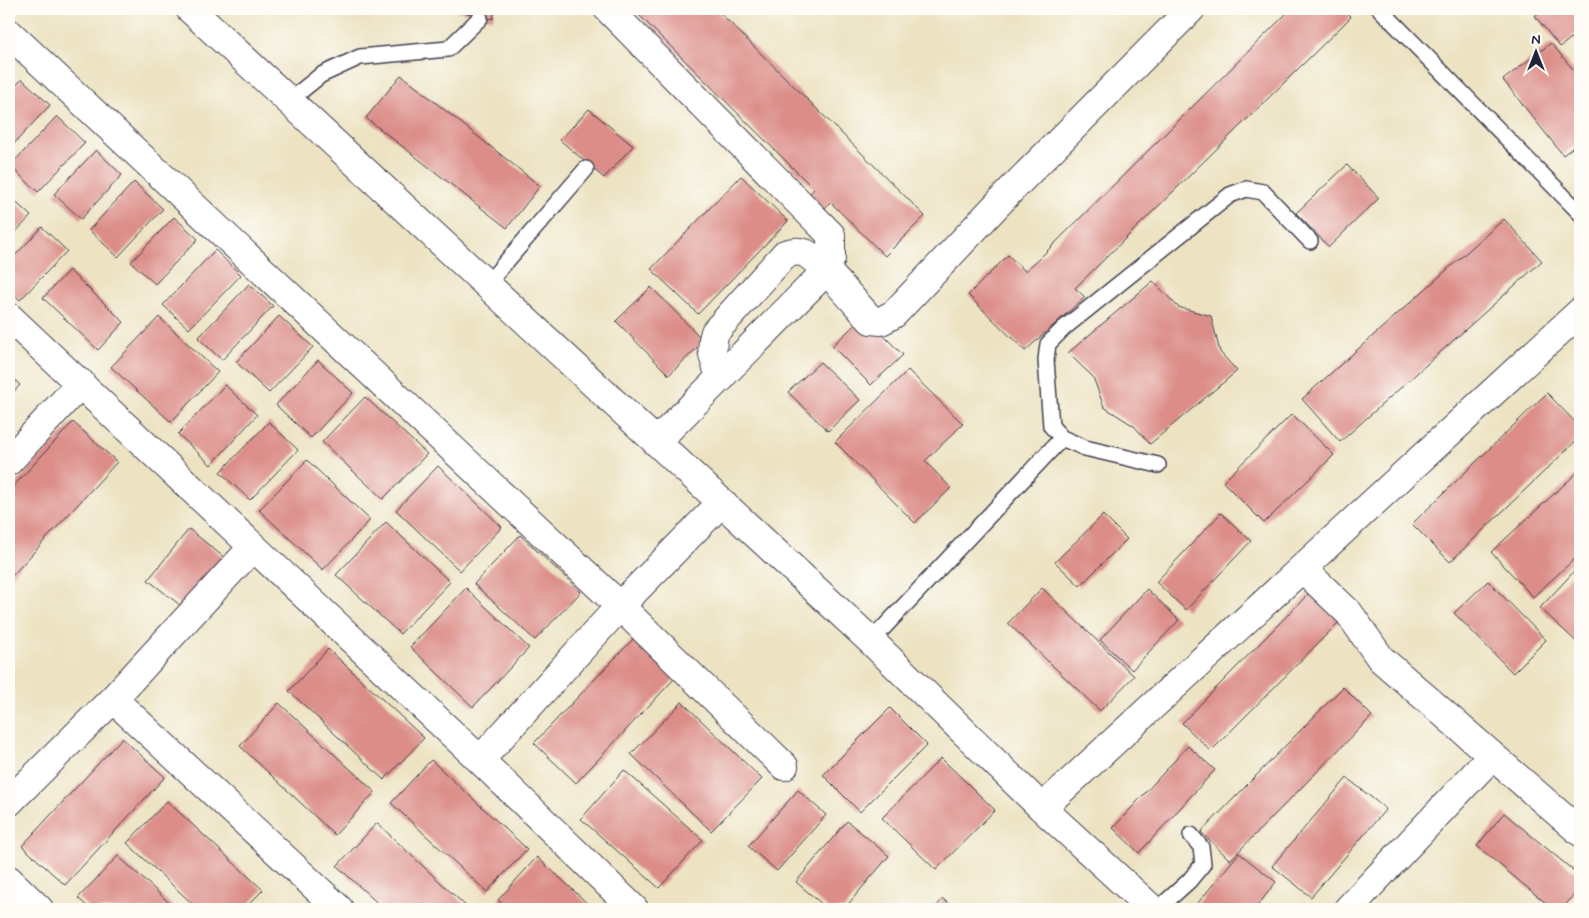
<svg xmlns="http://www.w3.org/2000/svg" width="1589" height="918" viewBox="0 0 1589 918" font-family="Mynerve,sans-serif">
	<style>
		.building { fill: #dc8d88 }
		.lines { fill: none; stroke-linecap: round; stroke-linejoin: round }
		.lane-casing { stroke: #403f4f; stroke-width: 18 }
		.street-casing { stroke: #403f4f; stroke-width: 30 }
		.lane { stroke: #fff; stroke-width: 15 }
		.street { stroke: #fff; stroke-width: 28 }
	</style>
	<rect width="100%" height="100%" fill="#fdfcf7"/>
	<filter id="ink" filterUnits="userSpaceOnUse"><feTurbulence type="fractalNoise" baseFrequency=".02" numOctaves="2"/><feDisplacementMap in="SourceGraphic" scale="10" xChannelSelector="R" yChannelSelector="G"/><feConvolveMatrix kernelMatrix="1 2 1 2 8 2 1 2 1" color-interpolation-filters="sRGB"/></filter>
	<filter id="wash" filterUnits="userSpaceOnUse"><feTurbulence type="fractalNoise" baseFrequency=".0096" numOctaves="4" result="noise"/><feDisplacementMap in="SourceGraphic" scale="20" xChannelSelector="R" yChannelSelector="G"/><feGaussianBlur stdDeviation="1.12" result="paint"/><feColorMatrix in="noise" values="0 0 0 0 0 0 0 0 0 0 0 0 0 0 0 0 0 1.4 0 .05"/><feComposite in="paint" operator="in"/></filter>
	<g filter="url(#wash)">
		<rect width="100%" height="100%" fill="#ede3c3"/>
		<g id="blocks">
			<path class="building" d="M449 9H495L493 19Z
				M633 9H716L925 216 885 256 830 202 822 212 806 197 814 189Z
				M1291 9H1342L1351 17 1075 288 1085 297 1025 351 968 295 1008 255 1025 271 1042 256Z
				M1543 9H1580V31L1560 47 1535 16Z
				M1551 43 1580 78V142L1563 155 1503 80Z
				M401 75 540 186 507 228 366 118Z
				M22 79 50 105 9 149V93Z
				M589 109 633 146 604 178 560 140Z
				M57 116 85 143 38 192 10 166Z
				M96 150 122 175 81 219 54 194Z
				M1347 165 1379 198 1329 247 1296 213Z
				M741 176 788 221 698 314 651 269Z
				M134 182 163 209 118 257 89 230Z
				M9 196 31 216 9 239Z
				M174 217 198 239 155 284 131 262Z
				M1504 219 1542 261 1340 442 1302 399Z
				M42 227 67 251 20 300 9 290V262Z
				M215 250 241 275 189 329 163 305Z
				M69 270 124 322 98 350 43 298Z
				M1153 281 1178 307 1211 316 1220 352 1237 371 1150 444 1134 426 1104 407 1093 377 1068 353Z
				M249 284 273 306 222 360 198 338Z
				M651 287 704 341 669 375 616 321Z
				M279 316 313 347 269 393 236 362Z
				M864 316 903 355 871 385 832 346Z
				M159 317 218 372 171 422 111 367Z
				M318 360 353 393 311 438 276 405Z
				M820 362 860 400 828 431 788 392Z
				M908 370 963 424 925 461 951 488 915 523 835 442Z
				M9 374 20 385 9 397Z
				M225 385 257 415 211 465 178 434Z
				M1547 393 1580 427V437L1450 562 1412 524Z
				M365 397 427 454 383 499 322 442Z
				M1292 414 1334 455 1264 523 1223 482Z
				M73 422 117 462 11 577 9 576V491Z
				M269 422 298 450 250 500 220 472Z
				M307 460 370 520 323 570 259 510Z
				M438 466 502 527 460 571 396 510Z
				M1580 470V554L1533 597 1491 552Z
				M1221 513 1251 541 1186 610 1156 582Z
				M1103 515 1127 539 1080 586 1055 562Z
				M386 522 450 582 400 634 336 575Z
				M189 529 226 559 185 609 148 580Z
				M520 535 581 592 535 640 474 584Z
				M1580 565V645L1540 608Z
				M1488 581 1546 640 1513 673 1454 613Z
				M466 588 529 648 473 707 410 647Z
				M1042 588 1134 676 1100 711 1008 623Z
				M1314 588 1344 617 1211 751 1182 723Z
				M1147 589 1179 620 1132 670 1100 640Z
				M634 638 676 677 576 783 534 743Z
				M328 649 424 738 384 780 289 691Z
				M1343 687 1372 716 1230 860 1201 832Z
				M682 702 762 779 711 831 631 754Z
				M279 703 375 792 335 835 240 746Z
				M890 708 927 745 860 812 823 775Z
				M122 738 165 777 65 885 22 846Z
				M1188 746 1215 770 1139 853 1113 828Z
				M941 758 995 810 936 870 882 818Z
				M431 760 527 849 487 892 391 803Z
				M624 770 703 840 659 888 581 819Z
				M1347 778 1386 809 1311 897 1272 866Z
				M798 790 826 815 777 871 748 846Z
				M167 801 263 890 244 909H198L127 843Z
				M1504 813 1580 876V888L1562 909H1553L1477 846Z
				M847 821 889 856 844 909H828L796 882Z
				M377 823 410 854 469 909H384L337 866Z
				M1239 853 1276 882 1255 909H1193Z
				M118 856 151 886 176 909H90L78 898Z
				M537 857 571 888 593 909H508L498 900Z
				M943 899 955 909H934Z"/>
		</g>
	</g>
	<g filter="url(#ink)">
		<use href="#blocks" fill-opacity="0" stroke="#403f4f" stroke-width="1"/>
		<g class="lines">
			<defs>
				<path id="lane" d="M1380 9 1580 213
					M290 100 321 75 360 57 448 49 480 18
					M487 284 586 169
					M1062 438 1085 448 1158 465
					M871 641 1062 438 1051 426 1046 360 1048 344 1064 328 1230 195 1246 189 1263 192 1310 241
					M1158 909 1189 881 1203 864 1201 847 1191 835"/>
				<path id="street" d="M190 9 871 641 1042 808 1152 909
					M608 9 831 235V258L826 271 656 442
					M9 33 620 606 784 766
					M9 317 480 760 634 909
					M721 378C714 360 709 350 715 332L785 254C791 252 798 250 805 253 820 260 857 305 871 320L881 321 894 314 1011 190 1191 9
					M9 461 81 383
					M1303 569 1349 613 1381 659 1580 832
					M113 699 339 909
					M480 760 620 606 721 503
					M9 802 113 699 252 548
					M1042 808 1580 312
					M9 880 39 909
					M1348 909 1492 756"/>
			</defs>
			<use href="#lane" class="lane-casing"/>
			<use href="#street" class="street-casing"/>
			<use href="#lane" class="lane"/>
			<use href="#street" class="street"/>
		</g>
	</g>
	<rect width="1589" height="918" fill="none" stroke="#fdfcf7" stroke-width="30"/>
	<g transform="translate(1536 52)" stroke="#fdfcf7" stroke-width="4" paint-order="stroke">
	<path d="M0-4L9 19L0 12L-9 19Z" fill="#22223b"/>
	<text y="-8" font-size="14" font-weight="bold" text-anchor="middle" fill="#22223b">N</text>
	</g>
</svg>
